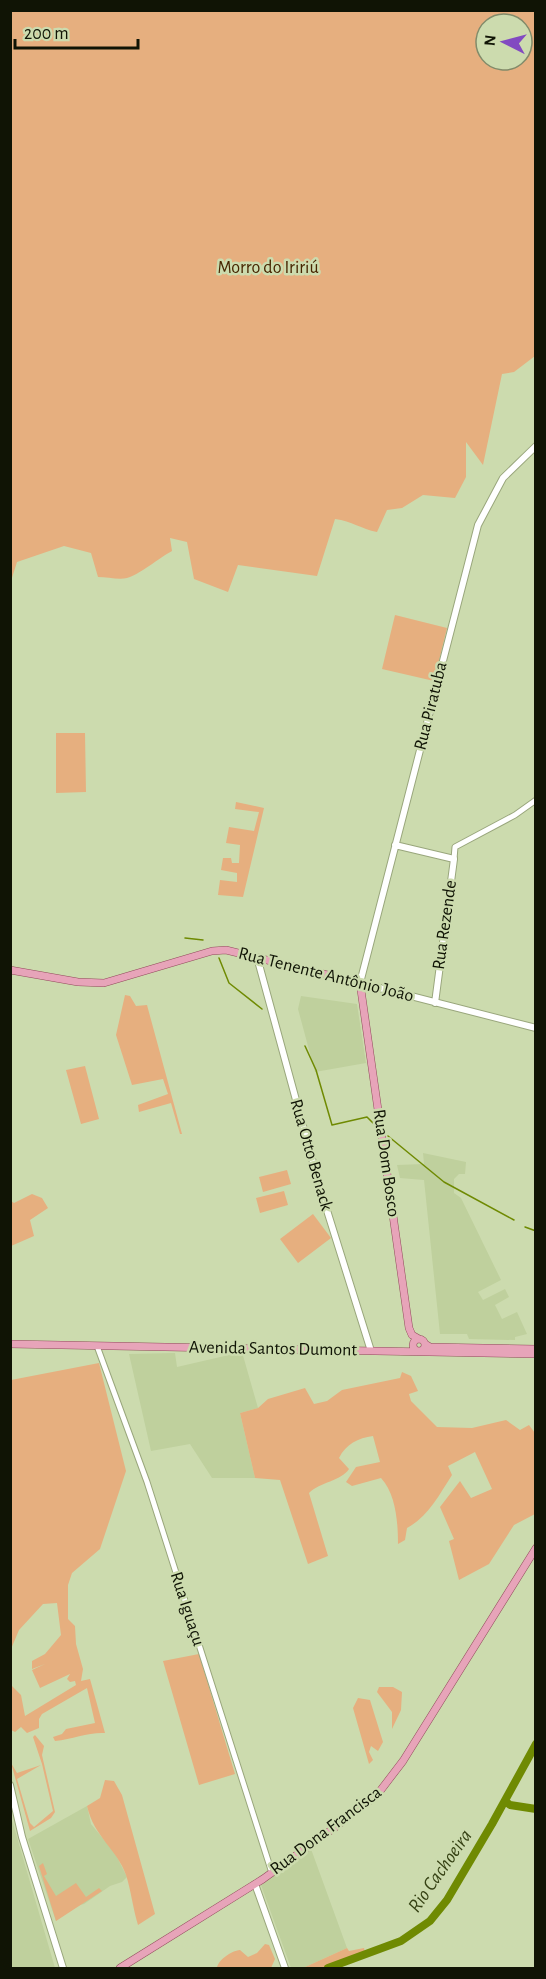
<svg xmlns="http://www.w3.org/2000/svg" width="546" height="1979" viewBox="0 0 546 1979" font-family="'Alegreya Sans',sans-serif">
	<style>
		.built { fill: #bfd09d }
		.green { fill: #e6af7f; fill-rule: evenodd }
		.lines { fill: none; stroke-linecap: round; stroke-linejoin: round }
		.stream { stroke: #6f8a02; stroke-width: 1.5 }
		.river { stroke: #6f8a02; stroke-width: 8 }
		.tertiary-casing { stroke: #99a67c; stroke-width: 7 }
		.secondary-casing { stroke: #99a67c; stroke-width: 8 }
		.primary-casing { stroke: #914b5b; stroke-width: 8 }
		.tertiary { stroke: #fff; stroke-width: 5 }
		.secondary { stroke: #fff; stroke-width: 6 }
		.primary { stroke: #e7a4b9; stroke-width: 7 }
		.labels { text-anchor: middle; dominant-baseline: central; stroke-width: 5; stroke-linejoin: round; paint-order: stroke }
		.park-label { font-size: 18px; fill: #472500; stroke: #ccdbae }
		.street-label { font-size: 18px; fill: #101405; stroke: #ccdbae }
		.water-label { font-size: 20px; font-style: italic; fill: #364214; stroke: #ccdbae }
	</style>
	<rect width="100%" height="100%" fill="#ccdbae"/>
	<path class="built" d="M301 996 357 1004 366 1063 315 1072 298 1009Z
		M423 1153 466 1162 465 1174H459L454 1179V1193L461 1198 501 1280 478 1292 483 1300 505 1289 509 1297 495 1305 502 1319 517 1312 527 1334 515 1337V1340L469 1339 467 1334H440L424 1180 400 1178 397 1165 424 1164Z
		M242 1352 258 1408 240 1413 255 1478H212L190 1444 151 1451 129 1354 175 1353 177 1367Z
		M87 1806 91 1824 115 1853 127 1877 122 1882 110 1886 84 1904 76 1906 56 1921 28 1839Z
		M12 1820 55 1968H11Z
		M311 1849 347 1948 303 1968H291L261 1885Z"/>
	<path class="green" d="M11 10 535 11V356L514 372 502 374 483 465 466 442V477L455 498 423 495 402 508 387 510 377 532C361 529 352 521 335 519L317 576 238 565 228 592 194 579 187 542 170 538 172 551C159 558 139 575 127 578 119 580 107 577 98 577L91 553 64 546 17 562 11 581ZM486 24H522V60H486Z
		M395 615 447 628 434 681 382 669Z
		M56 733H85L86 792 56 793Z
		M236 802 264 808 243 897 218 895 220 880 237 882V873L221 870 223 858H231L232 863H239L240 845 226 843 229 827 254 831 259 812 235 809Z
		M125 995 130 996 136 1006 147 1005 182 1134H180L171 1103 139 1112 138 1105 168 1094 163 1079 132 1085 116 1035Z
		M85 1066 99 1119 81 1124 66 1070Z
		M287 1170 291 1184 263 1192 259 1177Z
		M284 1191 288 1205 260 1213 256 1198Z
		M32 1194 42 1198 48 1208 30 1220 34 1236 11 1246V1201L14 1203Z
		M313 1214 331 1238 298 1263 280 1239Z
		M99 1363 126 1471 100 1549 72 1573 68 1585V1619L75 1626 76 1644 83 1669 81 1681 90 1679 105 1733C89 1732 73 1739 55 1741L53 1737 62 1734 66 1729 95 1723 87 1688 42 1714 39 1719V1728L27 1733 21 1727 15 1732 11 1730 12 1686 21 1695 25 1716 76 1685 75 1681 70 1682 67 1679 70 1674 40 1688 32 1670 45 1664 32 1669V1661L45 1654 61 1635 57 1603 43 1604 19 1630 11 1649V1380Z
		M402 1372 411 1376 418 1391 409 1394 411 1401 437 1427 472 1428 506 1420 520 1430 529 1425 535 1433V1514L514 1525 489 1564 459 1580 449 1541 454 1539 440 1507 460 1481 471 1498 492 1489 475 1452 448 1466 452 1475C439 1495 428 1517 407 1528L405 1540 398 1544C398 1523 396 1494 381 1478L352 1486 346 1482 356 1467 380 1462 373 1436C358 1438 346 1444 339 1458L349 1469C341 1481 320 1482 309 1493L328 1556 308 1564 280 1480 255 1478 240 1413 258 1408 268 1399 305 1388 314 1404 327 1401 342 1390 400 1378Z
		M199 1654 235 1774 199 1785 163 1661Z
		M379 1687H393L402 1692 401 1710 392 1729V1712L377 1692Z
		M358 1698 370 1700 383 1742 378 1751 371 1746 369 1752 373 1760 369 1764 353 1708Z
		M35 1735 44 1746 42 1755 55 1812 51 1818 30 1831 11 1763 17 1773 41 1765 17 1779 30 1823 34 1827 53 1811 42 1764 33 1737Z
		M105 1780 114 1781 122 1795 155 1914 138 1925C133 1909 131 1890 126 1875 117 1849 94 1837 87 1806L100 1798Z
		M43 1863 47 1874 44 1876 56 1896 76 1883 86 1897 99 1888 102 1891 56 1921 39 1866Z
		M265 1944 269 1945 275 1959 271 1968H217C218 1960 231 1951 240 1950L248 1957 257 1953Z
		M347 1948 349 1951 364 1948 365 1952 325 1968H303Z"/>
	<g class="lines">
		<path class="stream" d="M185 938 203 940
			M219 958 229 983 262 1009
			M305 1046 316 1070 332 1125 367 1117 373 1123
			M388 1136 444 1182 514 1220
			M525 1227 536 1231"/>
		<path class="river" d="M505 1801 510 1805 536 1809
			M328 1968 401 1941 430 1921 447 1900 492 1824 536 1744"/>
		<defs>
			<path id="tertiary" d="M454 859 455 847 515 815 536 800
				M97 1346 147 1482 272 1873"/>
			<path id="secondary" d="M536 446 503 478 478 525 360 983 536 1028
				M395 845 454 859 435 1003
				M257 957 320 1188 371 1351
				M10 1785 22 1837 63 1968
				M255 1884 285 1968"/>
			<path id="primary" d="M10 970 78 982 104 983 212 951 226 950 360 983 409 1328 412 1335 419 1339
				M413 1345a6 6 0 1 1 12 0a6 6 0 1 1-12 0Z
				M10 1344 536 1354
				M425 1344 430 1347 536 1349
				M120 1968 263 1879 334 1828 377 1795 403 1761 536 1548"/>
		</defs>
		<use href="#tertiary" class="tertiary-casing"/>
		<use href="#secondary" class="secondary-casing"/>
		<use href="#primary" class="primary-casing"/>
		<use href="#tertiary" class="tertiary"/>
		<use href="#secondary" class="secondary"/>
		<use href="#primary" class="primary"/>
	</g>
	<g class="labels">
		<g class="park-label">
			<text x="268" y="268">Morro do Iririú</text>
		</g>
		<g class="street-label">
			<text transform="translate(431 706) rotate(-76)">Rua Piratuba</text>
			<text transform="translate(445 925) rotate(-82)">Rua Rezende</text>
			<text transform="translate(326 975) rotate(14)">Rua Tenente Antônio João</text>
			<text transform="translate(311 1155) rotate(74)">Rua Otto Benack</text>
			<text transform="translate(386 1163) rotate(82)">Rua Dom Bosco</text>
			<text transform="translate(273 1349) rotate(1)">Avenida Santos Dumont</text>
			<text transform="translate(187 1609) rotate(72)">Rua Iguaçu</text>
			<text transform="translate(326 1831) rotate(-37)">Rua Dona Francisca</text>
		</g>
		<g class="water-label">
			<text transform="translate(440 1871) rotate(-55)">Rio Cachoeira</text>
		</g>
	</g>
	<rect width="546" height="1979" fill="none" stroke="#101405" stroke-width="24"/>
	<g transform="translate(504 42) rotate(276)"><circle r="28" fill="#ccdbae" stroke="#818b6a" stroke-width="1.5"/>
	<path d="M0-4.5L10 22L0 15L-10 22Z" fill="#824ac1"/>
	<text y="-9" font-size="16" font-weight="bold" text-anchor="middle" fill="#101405">N</text>
	</g>
	<path d="M15 39v9h123v-9" fill="none" stroke="#101405" stroke-width="3"/>
	<text x="24" y="39" font-size="18" fill="#101405" stroke="#ccdbae" stroke-width="4.5" paint-order="stroke">200 m</text>
</svg>
